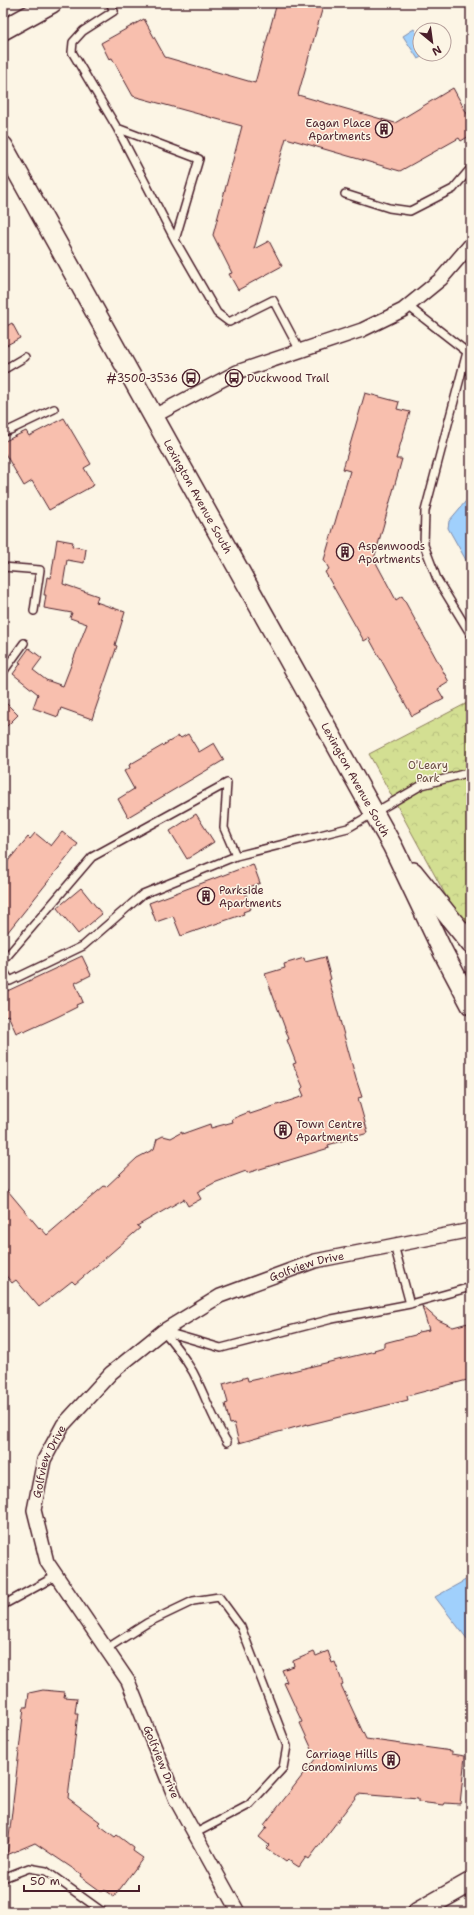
<svg xmlns="http://www.w3.org/2000/svg" width="474" height="1915" viewBox="0 0 474 1915" font-family="'Shantell Sans',sans-serif">
	<style>
		.forest { fill: url(#forest-crowns); stroke: #8e7f5e }
		.water { fill: #a0d0fc; stroke: #7e89a8 }
		.building { fill: #f8bfae; stroke: #4a1f2b }
		.lines { fill: none; stroke-linecap: round; stroke-linejoin: round }
		.lane-casing { stroke: #4a1f2b; stroke-width: 10 }
		.street-casing { stroke: #4a1f2b; stroke-width: 16 }
		.secondary-casing { stroke: #4a1f2b; stroke-width: 22 }
		.lane { stroke: #fcf5e5; stroke-width: 7 }
		.street { stroke: #fcf5e5; stroke-width: 13 }
		.secondary { stroke: #fcf5e5; stroke-width: 19 }
		.labels { text-anchor: middle; dominant-baseline: central; stroke-width: 3; stroke-linejoin: round; paint-order: stroke }
		.poi-label { font-size: 11px; fill: #4a1f2b; stroke: #fcf5e5; text-anchor: start }
		.street-label { font-size: 11px; fill: #4a1f2b; stroke: #fcf5e5 }
		.park-label { font-size: 11px; fill: #6c4f45; stroke: #fcf5e5 }
	</style>
	<defs>
		<pattern id="forest-crowns" width="20" height="18" patternUnits="userSpaceOnUse"><rect width="20" height="18" fill="#d3df92"/><path d="M2 6a3 3 0 1 1 6 0M12 15a3 3 0 1 1 6 0" fill="none" stroke="#b7bf7e"/></pattern>
	</defs>
	<rect width="100%" height="100%" fill="#fcf5e5"/>
	<filter id="ink" filterUnits="userSpaceOnUse"><feTurbulence type="fractalNoise" baseFrequency=".025" numOctaves="2"/><feDisplacementMap in="SourceGraphic" scale="8" xChannelSelector="R" yChannelSelector="G"/><feConvolveMatrix kernelMatrix="1 2 1 2 8 2 1 2 1" color-interpolation-filters="sRGB"/></filter>
	<g filter="url(#ink)">
		<path class="forest" d="M471 701V942L369 754Z"/>
		<path class="water" d="M414 29 420 39V54H426L418 59 403 36Z
			M471 495V569L448 528 449 521Z
			M471 1577V1644L435 1597Z"/>
		<path class="building" d="M277 3H324L298 95 395 123 453 88 471 121V135L461 141 459 138 400 171 286 138 254 249 269 241 282 266 238 290 229 274 232 273 213 235 242 126 133 96 112 58 109 59 101 43 144 19 165 57 255 83Z
			M12 323 20 338 3 347V328Z
			M365 393 399 402 397 409 410 412 396 459H402L374 559 396 600 402 596 449 682 438 689 444 699 412 716 369 638 364 641 325 572 329 569 324 560 350 471 343 469Z
			M64 418 91 464 84 468 94 485 49 510 32 481 24 486 3 450V442L26 431 29 436Z
			M57 539 73 542 72 546 86 549 84 563 67 560 63 584 98 596 96 602 125 612 115 645 117 646 92 719 61 708 58 717 33 708 38 694 13 674 21 663 19 662 29 648 42 658 33 670 46 680 63 686 87 624 70 618 72 613 44 608 46 595H44L47 577 51 578Z
			M3 700 18 715 3 730Z
			M188 734 199 752 214 743 224 760 128 817 118 799 134 789 124 771 130 768 129 765 148 754 179 736 181 738Z
			M196 814 214 842 187 859 170 831Z
			M62 832 78 844 3 938V867L28 837 30 839 35 833 51 846Z
			M253 864 260 883 244 889 251 909 243 912 244 914 181 936 173 916 156 922 149 903Z
			M81 888 102 914 78 934 57 908Z
			M82 956 91 975 75 983 83 1002 76 1005 77 1007 57 1017 24 1032 23 1030 16 1033 8 1015 3 1017V993Z
			M325 957 331 979 329 980 356 1079 362 1097 358 1098 368 1133 328 1145 329 1148 247 1173 246 1171 214 1183 197 1192 201 1199 188 1206 184 1199 137 1226 140 1228 75 1284 72 1281 39 1307 16 1280 12 1283 3 1272V1185L39 1228 40 1227 47 1235 104 1186 106 1187 137 1158 154 1149 157 1139 163 1136 171 1138 182 1132V1134L210 1124 211 1128 233 1122 232 1119 249 1112 250 1114 304 1096 301 1089 303 1087 293 1064 296 1063 287 1040 289 1039 265 974 285 968 284 964 304 958 305 962Z
			M422 1306 438 1320 453 1327 468 1323V1327H471V1379L407 1396 408 1400 307 1425V1424L239 1443 234 1423 230 1424 225 1404 228 1403 223 1384 247 1377 248 1381 280 1374 375 1351 374 1350 384 1347V1343L415 1335 418 1332 429 1330Z
			M328 1651 332 1663 335 1662 343 1684 341 1685 366 1739 452 1751V1754L465 1756 460 1804 445 1803 444 1805 418 1802V1799L358 1794 309 1859 306 1857 299 1867 288 1860 286 1862 266 1848 269 1845 259 1837 267 1827 264 1825 316 1758 300 1723 302 1722 284 1683 287 1682 282 1670 294 1666 293 1661 314 1652 316 1656Z
			M43 1690 65 1692 64 1697 77 1698 75 1713H78L68 1798 100 1822 98 1824 115 1837 117 1835 134 1848 133 1851 143 1858 114 1897 104 1890 102 1892 80 1876 81 1874 35 1843 7 1855 24 1707H27L29 1693Z"/>
		<g class="lines">
			<defs>
				<path id="lane" d="M110 3 114 11 83 31 73 42 72 52 117 128 199 159 175 240 217 313 229 322 273 300 300 351
					M117 128 175 240
					M345 194 389 208 410 211 453 189 471 168
					M408 306 467 352 471 347
					M467 352 425 511 424 545 437 579 471 635
					M3 370 25 357
					M3 432 10 430 54 409
					M3 567 40 570 34 611
					M3 672 24 643
					M3 961 92 857 227 783 224 828 236 856
					M3 970 10 981 83 946 143 894 236 856 348 828 422 785 471 772
					M394 1245 410 1304 471 1287
					M163 1331 221 1348 332 1319 410 1304
					M163 1331C175 1344 184 1357 193 1372 205 1395 213 1420 227 1442
					M3 1605 56 1576
					M106 1649 147 1623 193 1601 219 1597 241 1627 287 1746 283 1768 249 1805 194 1834
					M3 1878 29 1868 46 1871 103 1912"/>
				<g id="street">
					<path d="M154 416 237 372 362 330 403 310 441 279 471 244"/>
					<path id="s1" d="M238 1912 176 1800 128 1681 47 1562 34 1510 44 1460 63 1425 111 1373 163 1331 220 1296 315 1261 471 1230"/>
				</g>
				<g id="secondary">
					<path d="M3 30 52 3"/>
					<path id="s2" d="M3 146 393 847 443 952 471 1005"/>
					<path d="M413 872 471 944"/>
					<path d="M418 1912 471 1882"/>
				</g>
			</defs>
			<use href="#lane" class="lane-casing"/>
			<use href="#street" class="street-casing"/>
			<use href="#secondary" class="secondary-casing"/>
			<use href="#lane" class="lane"/>
			<use href="#street" class="street"/>
			<use href="#secondary" class="secondary"/>
		</g>
	</g>
	<defs>
		<symbol id="building-ring" viewBox="-11 -11 22 22"><circle r="9.5" fill="#fcf5e5" stroke="#4a1f2b" stroke-width="1.5"/><path d="M-4-6H4V6H1V3H-1V6H-4ZM-2.5-4.3h1.7v1.8h-1.7ZM.8-4.3h1.7v1.8H.8ZM-2.5-1h1.7V.8h-1.7ZM.8-1h1.7V.8H.8Z" fill="#4a1f2b"/></symbol>
		<symbol id="bus-ring" viewBox="-11 -11 22 22"><circle r="9.5" fill="#fcf5e5" stroke="#4a1f2b" stroke-width="1.5"/><path d="M-5-6H5V4H4V6H2V4H-2V6H-4V4H-5ZM-3.5-4V0h7V-4ZM-3.5 1.2v1.5H-2V1.2ZM2 1.2v1.5H3.5V1.2Z" fill="#4a1f2b"/></symbol>
	</defs>
	<g fill-rule="evenodd">
		<use href="#building-ring" x="374" y="119" width="20" height="20"/>
		<use href="#bus-ring" x="181" y="368" width="20" height="20"/>
		<use href="#bus-ring" x="224" y="368" width="20" height="20"/>
		<use href="#building-ring" x="335" y="542" width="20" height="20"/>
		<use href="#building-ring" x="196" y="886" width="20" height="20"/>
		<use href="#building-ring" x="273" y="1120" width="20" height="20"/>
		<use href="#building-ring" x="381" y="1750" width="20" height="20"/>
	</g>
	<g class="labels">
		<g class="poi-label">
			<text x="371" y="123" text-anchor="end">Eagan Place<tspan x="371" dy="13">Apartments</tspan></text>
			<text x="178" y="378" text-anchor="end">#3500-3536</text>
			<text x="247" y="378">Duckwood Trail</text>
			<text x="358" y="546">Aspenwoods<tspan x="358" dy="13">Apartments</tspan></text>
			<text x="219" y="890">Parkside<tspan x="219" dy="13">Apartments</tspan></text>
			<text x="296" y="1124">Town Centre<tspan x="296" dy="13">Apartments</tspan></text>
			<text x="378" y="1754" text-anchor="end">Carriage Hills<tspan x="378" dy="13">Condominiums</tspan></text>
		</g>
		<g class="street-label">
			<text stroke="none"><textPath href="#s2" startOffset="401">Lexington Avenue South</textPath></text>
			<text stroke="none"><textPath href="#s2" startOffset="725">Lexington Avenue South</textPath></text>
			<text stroke="none"><textPath href="#s1" startOffset="841">Golfview Drive</textPath></text>
			<text stroke="none"><textPath href="#s1" startOffset="505">Golfview Drive</textPath></text>
			<text transform="translate(161 1762) rotate(68)">Golfview Drive</text>
		</g>
		<g class="park-label">
			<text x="428" y="765">O'Leary<tspan x="428" dy="13">Park</tspan></text>
		</g>
	</g>
	<rect width="474" height="1915" fill="none" stroke="#fcf5e5" stroke-width="16"/>
	<rect x="8" y="8" width="458" height="1899" fill="none" stroke="#4a1f2b" stroke-width="1.5" filter="url(#ink)"/>
	<g transform="translate(432 42) rotate(151)"><circle r="19" fill="#fcf5e5" stroke="#b59f9b"/>
	<path d="M0-3L7 15L0 10L-7 15Z" fill="#4a1f2b"/>
	<text y="-6" font-size="11" font-weight="bold" text-anchor="middle" fill="#4a1f2b">N</text>
	</g>
	<path d="M24 1885v6h115v-6" fill="none" stroke="#4a1f2b" stroke-width="2"/>
	<text x="30" y="1885" font-size="12" fill="#4a1f2b" stroke="#fcf5e5" stroke-width="3" paint-order="stroke">50 m</text>
</svg>
